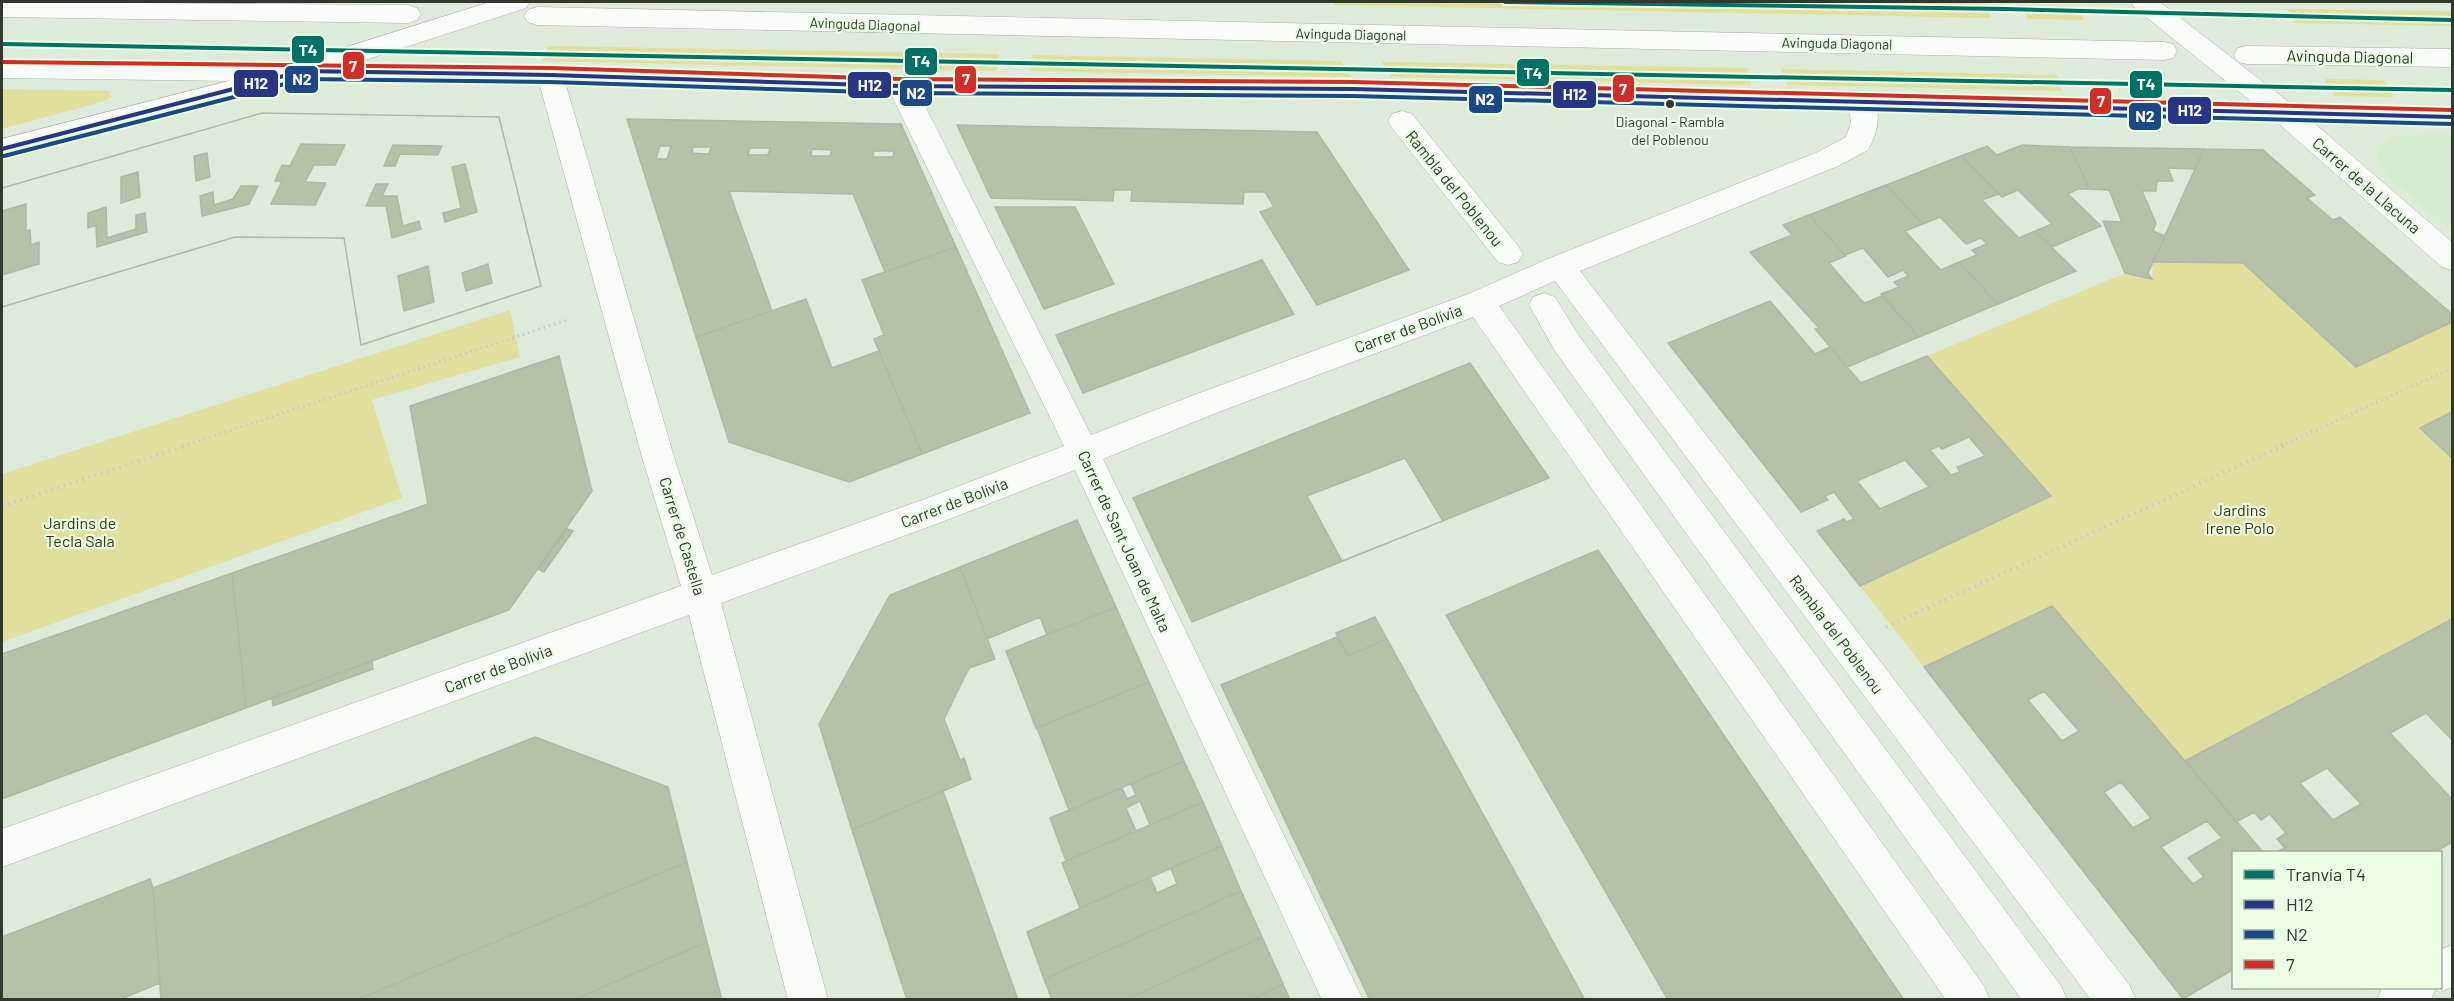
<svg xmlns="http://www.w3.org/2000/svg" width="2454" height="1001" viewBox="0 0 2454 1001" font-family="Barlow,sans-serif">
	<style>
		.built { fill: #d6ecd1 }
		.green { fill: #e0df9d }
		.building { fill: #b6c1a7; stroke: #afb7aa; stroke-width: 1.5; fill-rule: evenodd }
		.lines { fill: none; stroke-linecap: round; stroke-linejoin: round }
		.pedestrian-casing { stroke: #a8b1a5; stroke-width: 1 }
		.minor-casing { stroke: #a8b1a5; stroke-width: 1 }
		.tertiary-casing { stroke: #a8b1a5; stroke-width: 1 }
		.path-far1 { stroke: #c5cac4; stroke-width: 3; stroke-dasharray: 1.5 4; stroke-linecap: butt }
		.path { stroke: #c5cac4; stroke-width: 4; stroke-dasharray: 1.5 5; stroke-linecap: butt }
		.pedestrian { fill: #fafcfa; fill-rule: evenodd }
		.minor { fill: #fafcfa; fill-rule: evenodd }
		.tertiary { fill: #fafcfa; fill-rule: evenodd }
		.bus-1-casing { stroke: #eafee5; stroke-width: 8 }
		.bus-2-casing { stroke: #eafee5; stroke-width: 8 }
		.bus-3-casing { stroke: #eafee5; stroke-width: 8 }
		.bus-1 { stroke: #283583; stroke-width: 4 }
		.bus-2 { stroke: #1c4883; stroke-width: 4 }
		.bus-3 { stroke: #d02e26; stroke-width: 4 }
		.tram-1-casing { stroke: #eafee5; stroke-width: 8 }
		.tram-1 { stroke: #007165; stroke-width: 4 }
		.bus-dot { fill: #30392e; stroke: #eafee5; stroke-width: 2 }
		.labels { text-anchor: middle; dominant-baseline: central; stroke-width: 4.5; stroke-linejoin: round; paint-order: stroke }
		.far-street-label { font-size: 14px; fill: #30392e; stroke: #eafee5 }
		.bus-label { font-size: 14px; fill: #30392e; stroke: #eafee5 }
		.street-label { font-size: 16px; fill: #30392e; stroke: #eafee5 }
		.park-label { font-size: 16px; fill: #3c3607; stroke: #eafee5 }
		.line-badge { stroke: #eafee5; stroke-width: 2 }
		.badge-label { font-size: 16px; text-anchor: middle; font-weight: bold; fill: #fff }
	</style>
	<rect width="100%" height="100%" fill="#deebdb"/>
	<path class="built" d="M2430 134H2452V230L2388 177 2377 158 2380 144 2392 136Z"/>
	<path class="green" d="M1333 2 1985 3 1991 18 1335 5Z
		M2021 5 2077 6 2084 20 2028 19Z
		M2288 9 2450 11 2452 16V26L2295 23Z
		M548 46 999 54 997 71 542 61Z
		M1033 55 1341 61 1352 77 1030 71Z
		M1382 62 1748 68 1751 85 1391 77Z
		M1781 69 2057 75 2062 91 1787 85Z
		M2325 79 2384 80 2394 97 2334 96Z
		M2 89 109 91 112 97 105 101 2 129Z
		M2153 262 2243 263 2356 367 2452 322V412L2421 428 2452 458V618L2185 761 2052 606 1924 667 1860 586 2051 496 1927 356 2125 273 2152 279Z
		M510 310 520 357 372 400 402 498 2 642V474Z"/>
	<path class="building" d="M262 113 499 117 541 286 361 345 344 238 235 237 2 307V275L39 264V242L31 245 30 230 26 231V204L2 211V188ZM301 144 345 145 335 165H314L305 182 326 183 315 205 271 204 282 181H275L282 165 290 166ZM393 145 442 146 438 155 400 154 395 166H384ZM207 153 210 177 196 181 194 156ZM465 164 477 212 445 222 443 213 461 208 452 167ZM138 172 140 197 121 203V177ZM376 184H388L382 196H397L403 226 419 221 421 229 392 238 386 206H366ZM241 186H258L249 204 202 216 200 196 213 192 214 205 233 199ZM106 207 107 238 136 229V215L145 213 147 232 97 247 96 225 88 228V213ZM488 264 492 283 466 291 462 273ZM428 266 434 302 404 311 398 276Z
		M262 113 499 117 541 286 361 345 344 238 235 237 2 307V188Z
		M627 119 901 124 956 247 885 272 853 194 729 191 772 311 696 337ZM660 146H671L667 159H656ZM693 147H711L709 154 692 153ZM750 148H770L768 155H748ZM812 149 832 150 830 156H811ZM874 151H894L893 157H873Z
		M957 125 1317 132 1409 270 1317 305 1260 212 1274 207 1265 192H1244L1243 204 1131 201 1132 190H1114L1113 201 991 198Z
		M2022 145 2070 147 2089 189H2078L2068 194 2101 226 2052 247 2035 231 2052 224 2018 190 2002 197 1961 156 1987 146 1997 155Z
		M2070 147 2204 149 2195 169 2168 168 2173 181H2157L2156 191H2142L2156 223 2153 231 2165 236 2148 273 2152 279 2125 273 2103 221 2122 222 2109 190 2089 189Z
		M2204 149 2263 150 2315 195 2307 198 2333 220 2340 217 2452 314V322L2356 367 2243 263 2153 262Z
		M1961 156 1999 194 1982 200 2008 227 2019 238 2035 231 2076 271 1998 304 1959 262 1977 255 1972 250 1987 244 1981 238 1966 244 1940 217 1923 224 1886 185Z
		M1886 185 1923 224 1905 231 1936 265 1941 270 1959 262 1998 304 1919 337 1881 294 1899 287 1894 282 1908 276 1903 270 1888 277 1863 248 1845 255 1809 215Z
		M995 207H1075L1114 284 1044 309Z
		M1809 215 1846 256 1829 263 1861 300 1865 303 1882 296 1919 337 1847 367 1815 329 1819 328 1750 252 1792 235 1783 225Z
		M956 247 1030 413 922 454 874 339 884 335 862 280Z
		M1262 260 1294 314 1083 393 1056 335Z
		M806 299 832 368 879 351 922 454 849 482 729 442 696 337Z
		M1770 301 1815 354 1830 347 1861 383 1927 356 2051 496 1860 586 1817 531 1844 519 1846 522 1854 519 1834 492 1825 496 1828 500 1801 512 1668 343ZM1969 437 1985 456 1957 467 1960 472 1951 475 1930 450 1939 446 1942 449ZM1905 460 1929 487 1880 509 1857 481Z
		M559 356 592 491 509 610 246 708 232 573 428 504 410 406Z
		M1470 363 1549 478 1192 622 1133 498Z
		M2452 412V458L2420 428Z
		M1405 458 1443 521 1342 561 1307 496Z
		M1077 520 1116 607 1047 635 1040 617 987 639 960 567Z
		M567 529 573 531 544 572 538 569Z
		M1598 550 1904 1000H1668L1446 615Z
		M960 567 995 659 969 668 944 719 960 760 964 758 971 779 852 830 819 724 890 595Z
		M232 573 246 708 2 799V654Z
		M2052 606 2263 852H2234V969L2183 999 1924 667ZM2044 691 2079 731 2062 741 2028 700ZM2121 782 2151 818 2133 828 2104 792ZM2207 821 2222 838 2188 858 2204 877 2193 884 2161 847Z
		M1116 607 1149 682 1036 728 1006 651Z
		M1375 617 1387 639 1348 656 1336 633Z
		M2452 619V740L2426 713 2390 733 2452 799V842L2435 852H2276L2285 848 2277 839 2286 833 2270 814 2261 820 2254 812 2236 822 2185 761ZM2327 768 2361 804 2333 820 2300 783Z
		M1337 637 1348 656 1387 639 1585 1000H1370L1221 685Z
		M372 661 373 669 273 706 272 698Z
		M1149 682 1184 761 1069 810 1037 728Z
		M535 737 668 787 687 862 356 1000H161L153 888Z
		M1184 761 1203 802 1150 825 1140 801 1126 808 1136 831 1066 861 1050 818 1122 788 1127 799 1136 795 1131 784Z
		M942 791H943L1018 1000H907L852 830Z
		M1203 802 1222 846 1080 908 1062 863Z
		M1222 846 1241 891 1044 979 1027 932 1150 877 1157 893 1177 884 1171 868Z
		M687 862 707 942 573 1000H356Z
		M150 879 153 888 160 983 119 1000H2V937Z
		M1241 891 1262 937 1125 1000H1052L1044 979Z
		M1262 937 1283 984 1250 1000H1125Z
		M707 942 722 1000H573L653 965Z
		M1283 984 1290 1000H1250Z"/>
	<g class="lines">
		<defs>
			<path id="pedestrian" d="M2 2 408 5 417 8 421 14 417 20 408 23 2 17Z
				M537 7 2164 42 2173 44 2177 51 2173 58 2164 60 537 25 528 22 524 16 528 10Z
				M2247 46 2452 49V67L2247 64 2238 62 2234 55 2238 48Z
				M1402 111 1412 114 1518 246 1523 254 1518 262 1508 265 1498 262 1392 128 1388 121 1392 114Z
				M1544 293 1555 297 1577 333 2061 986 2067 1000H2022L1555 351 1529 305 1533 297Z"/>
			<path id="minor" d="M303 62 312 64 316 71 312 78 2 159V139Z
				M550 65 560 68 563 75 674 457 712 575 925 499 1064 446 887 86 891 79 901 76 911 79 915 86 1091 435 1194 395 1468 294 1550 258 1818 152 1846 137 1851 122 1848 103 1852 96 1862 93 1872 96C1882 114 1878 133 1868 150L1838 166 1580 271 2130 986 2136 1000H2091L1555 281 1499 306 1984 986 1990 1000H1946L1473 317 1216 413 1103 459 1363 1000H1322L1075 470 947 520 721 603 828 1000H788L689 615 2 867V829L681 586 642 457 537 75 540 68Z
				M2282 101 2292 104 2452 242V270L2442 267 2272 118 2268 111 2272 104Z
				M2452 945V987L2440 992 2435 990 2431 1000H2377L2382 988H2440V950Z"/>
			<path id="tertiary" d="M490 2H530L526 8 356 63 550 65 901 76 1353 79 2252 102 2135 8 2131 2H2160L2290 103 2452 107V127L1353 99 901 96 550 85 2 78V60L314 63 318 56Z"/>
		</defs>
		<use href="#pedestrian" class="pedestrian-casing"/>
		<use href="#minor" class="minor-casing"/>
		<use href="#tertiary" class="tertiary-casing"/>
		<path class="path-far1" d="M183 446 567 320
			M2281 446 2452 368"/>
		<path class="path" d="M2 506 188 445
			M1886 627 2284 445"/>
		<use href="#pedestrian" class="pedestrian"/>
		<use href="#minor" class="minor"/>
		<use href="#tertiary" class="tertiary"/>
		<defs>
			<path id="bus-1" d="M2 149 303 71 550 75 901 86 1353 89 2452 117"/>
			<path id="bus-2" d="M4 156 304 79 550 82 901 93 1353 96 2452 124"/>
			<path id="bus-3" d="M2 62 550 68 901 79 1353 82 2452 110"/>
		</defs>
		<use href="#bus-1" class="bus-1-casing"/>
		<use href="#bus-2" class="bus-2-casing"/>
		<use href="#bus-3" class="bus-3-casing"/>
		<use href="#bus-1" class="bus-1"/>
		<use href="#bus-2" class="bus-2"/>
		<use href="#bus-3" class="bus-3"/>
		<defs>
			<path id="tram-1" d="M1505 2 2006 9 2452 20
				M2 44 2452 90"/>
		</defs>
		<use href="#tram-1" class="tram-1-casing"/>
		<use href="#tram-1" class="tram-1"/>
	</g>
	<circle class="bus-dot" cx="1670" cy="104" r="5"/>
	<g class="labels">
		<g class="far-street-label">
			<text transform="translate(865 24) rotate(2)">Avinguda Diagonal</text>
			<text transform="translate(1351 34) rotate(1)">Avinguda Diagonal</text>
			<text transform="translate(1837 43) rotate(1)">Avinguda Diagonal</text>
		</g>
		<g class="bus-label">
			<text x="1670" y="121">Diagonal - Rambla<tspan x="1670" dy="18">del Poblenou</tspan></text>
		</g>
		<g class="street-label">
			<text transform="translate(2350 56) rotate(1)">Avinguda Diagonal</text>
			<text transform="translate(2367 185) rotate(41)">Carrer de la Llacuna</text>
			<text transform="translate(1455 188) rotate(51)">Rambla del Poblenou</text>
			<text transform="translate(1408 328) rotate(-20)">Carrer de Bolívia</text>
			<text transform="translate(954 502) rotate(-21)">Carrer de Bolívia</text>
			<text transform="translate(683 536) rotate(73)">Carrer de Castella</text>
			<text transform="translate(1125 541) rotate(65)">Carrer de Sant Joan de Malta</text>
			<text transform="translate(1837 634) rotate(53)">Rambla del Poblenou</text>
			<text transform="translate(498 668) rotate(-20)">Carrer de Bolívia</text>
		</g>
		<g class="park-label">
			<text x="2240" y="509">Jardins<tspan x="2240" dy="18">Irene Polo</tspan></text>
			<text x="80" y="522">Jardins de<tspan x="80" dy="18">Tecla Sala</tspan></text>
		</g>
	</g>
	<g class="line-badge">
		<rect x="291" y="35" width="34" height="29" rx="6" fill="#007165"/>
		<rect x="904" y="47" width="34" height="29" rx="6" fill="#007165"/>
		<rect x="342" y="51" width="23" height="29" rx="6" fill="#d02e26"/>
		<rect x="1516" y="58" width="34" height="29" rx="6" fill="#007165"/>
		<rect x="954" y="65" width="23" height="29" rx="6" fill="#d02e26"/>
		<rect x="284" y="65" width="35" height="29" rx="6" fill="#1c4883"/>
		<rect x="233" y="69" width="46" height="29" rx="6" fill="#283583"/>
		<rect x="2129" y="70" width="34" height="29" rx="6" fill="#007165"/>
		<rect x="847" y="71" width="45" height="28" rx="6" fill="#283583"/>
		<rect x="1612" y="74" width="23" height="29" rx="6" fill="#d02e26"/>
		<rect x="899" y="79" width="34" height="28" rx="6" fill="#1c4883"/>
		<rect x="1552" y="80" width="45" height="29" rx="6" fill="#283583"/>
		<rect x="1468" y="85" width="35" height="29" rx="6" fill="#1c4883"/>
		<rect x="2089" y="87" width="23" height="28" rx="6" fill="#d02e26"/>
		<rect x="2167" y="96" width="45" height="29" rx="6" fill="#283583"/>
		<rect x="2128" y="102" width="34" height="29" rx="6" fill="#1c4883"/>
	</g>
	<g class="badge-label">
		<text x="308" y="56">T4</text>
		<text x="921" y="67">T4</text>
		<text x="353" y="72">7</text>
		<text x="1533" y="79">T4</text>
		<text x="966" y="85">7</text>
		<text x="302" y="85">N2</text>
		<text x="256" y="89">H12</text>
		<text x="2146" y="90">T4</text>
		<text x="870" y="91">H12</text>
		<text x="1623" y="95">7</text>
		<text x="916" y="99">N2</text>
		<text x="1575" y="100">H12</text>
		<text x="1485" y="105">N2</text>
		<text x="2101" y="107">7</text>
		<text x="2190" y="116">H12</text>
		<text x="2145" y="122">N2</text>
	</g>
	<rect width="2454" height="1001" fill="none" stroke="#30392e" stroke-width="6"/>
	<rect x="2232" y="851" width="210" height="138" fill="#eafee5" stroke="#a0af9c" stroke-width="1.5"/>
	<rect x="2244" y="870" width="30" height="9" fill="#007165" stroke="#a0af9c" stroke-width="1.5"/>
	<text x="2286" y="881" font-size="18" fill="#30392e">Tranvía T4</text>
	<rect x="2244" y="900" width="30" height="9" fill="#283583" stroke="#a0af9c" stroke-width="1.5"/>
	<text x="2286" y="911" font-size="18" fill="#30392e">H12</text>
	<rect x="2244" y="930" width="30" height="9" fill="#1c4883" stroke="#a0af9c" stroke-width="1.5"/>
	<text x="2286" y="941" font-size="18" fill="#30392e">N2</text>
	<rect x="2244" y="960" width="30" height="9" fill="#d02e26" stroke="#a0af9c" stroke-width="1.5"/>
	<text x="2286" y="971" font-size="18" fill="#30392e">7</text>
</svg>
